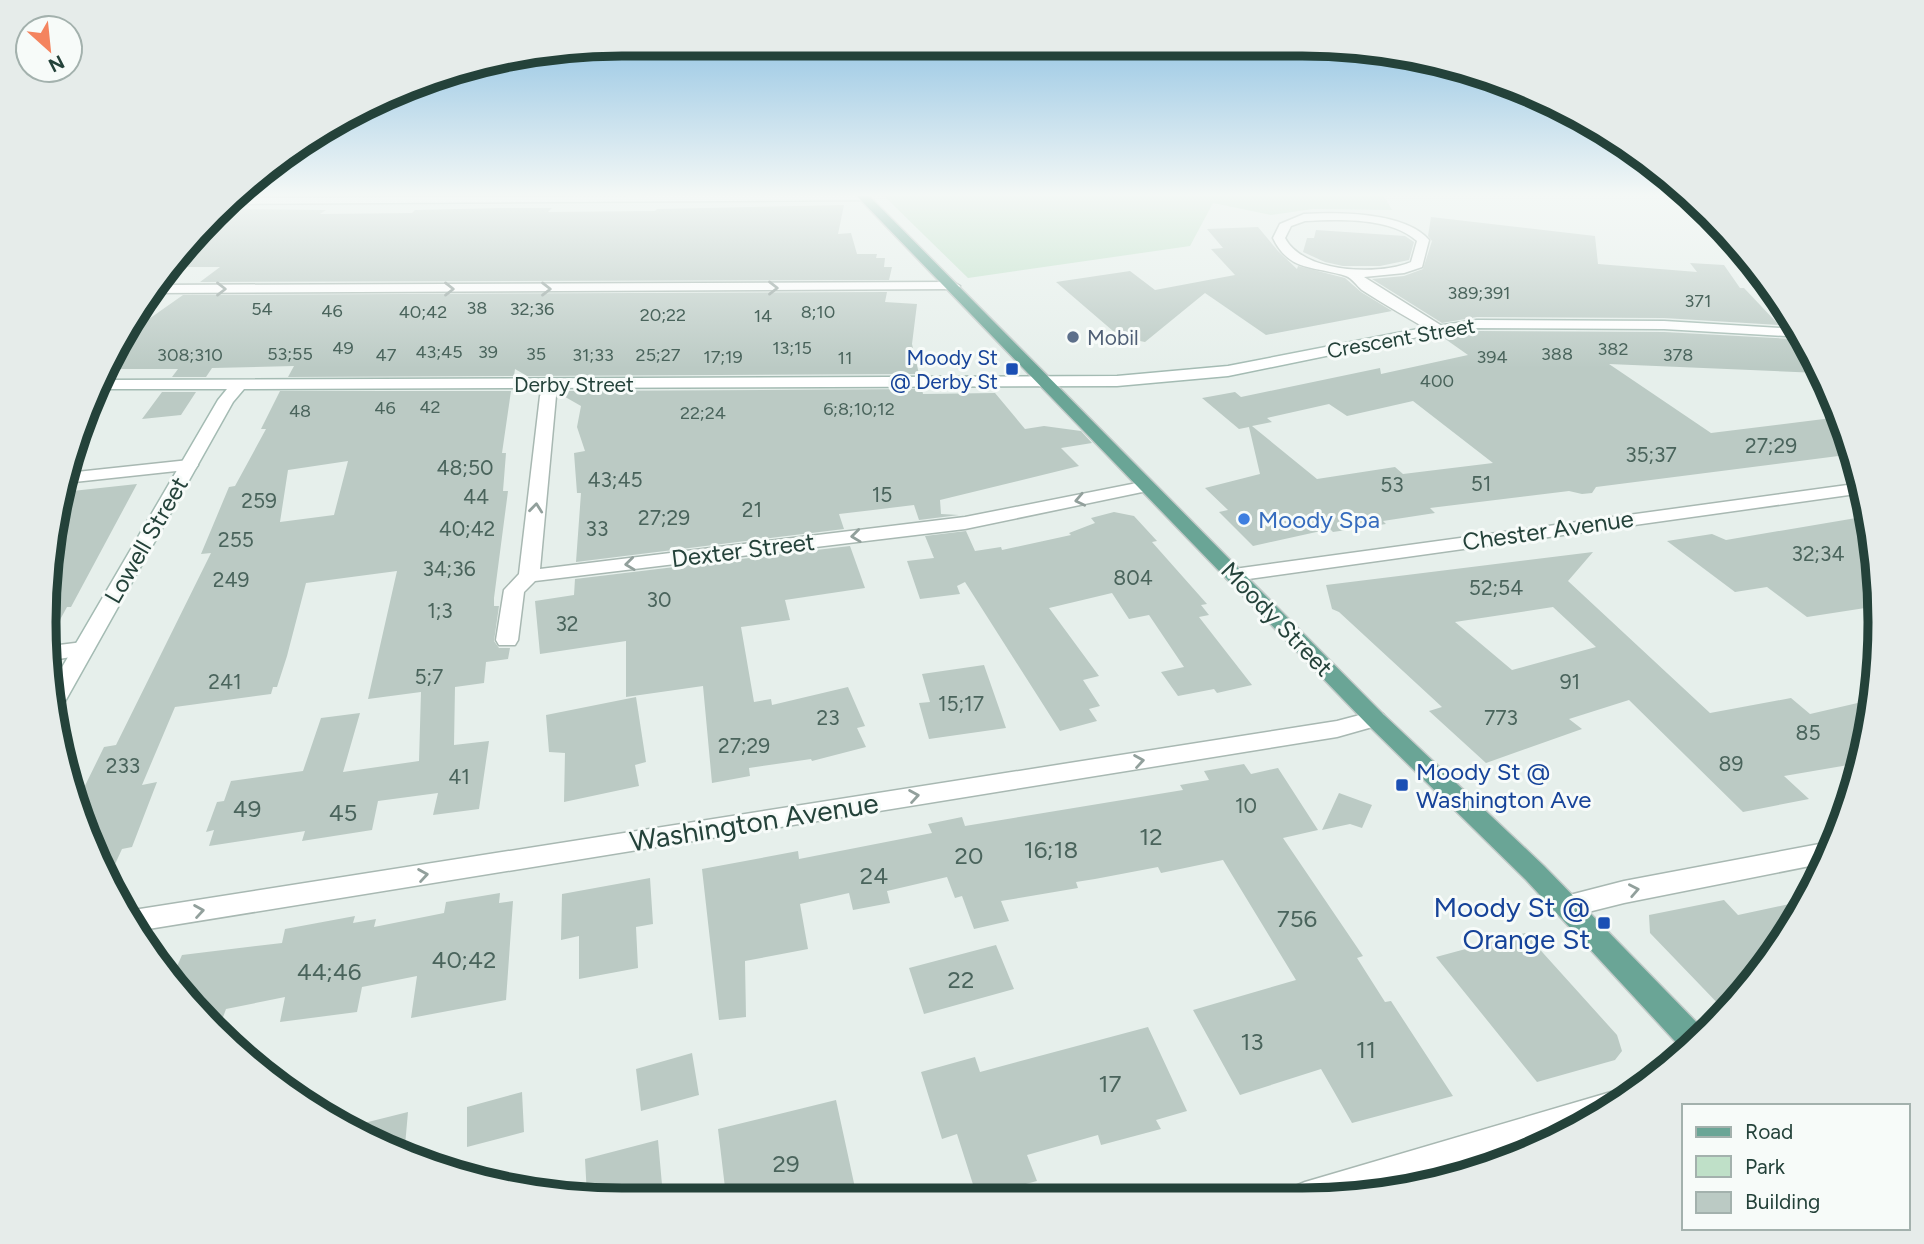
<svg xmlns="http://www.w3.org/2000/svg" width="1924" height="1244" viewBox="0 0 1924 1244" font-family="Figtree,sans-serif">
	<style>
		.green { fill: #bfe0c8 }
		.building { fill: #bbcac4; fill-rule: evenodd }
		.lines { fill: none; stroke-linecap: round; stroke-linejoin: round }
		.street-casing { stroke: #a8b8b2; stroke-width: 3 }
		.secondary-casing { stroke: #a4bbb3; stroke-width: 3 }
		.primary-casing { stroke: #c2cac8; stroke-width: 3 }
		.street { fill: #fff; fill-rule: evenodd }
		.secondary { fill: #fff; fill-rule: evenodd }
		.primary { fill: #6aa596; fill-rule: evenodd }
		.oneway { stroke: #92a09c }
		.service-dot { fill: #5c6f8a; stroke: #f7fbf9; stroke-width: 2.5 }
		.transit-dot { fill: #1a4fb4; stroke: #f7fbf9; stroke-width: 2.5 }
		.shop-dot { fill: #3f7fe0; stroke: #f7fbf9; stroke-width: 2.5 }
		.labels { text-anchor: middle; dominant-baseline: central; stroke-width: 6; stroke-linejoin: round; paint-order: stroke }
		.far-number-label { font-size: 18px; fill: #4a645c }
		.far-service-label { font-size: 21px; fill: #4e5e75; stroke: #f7fbf9; text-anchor: start }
		.far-street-label { font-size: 21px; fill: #24423a; stroke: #f7fbf9 }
		.far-transit-label { font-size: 21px; fill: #164399; stroke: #f7fbf9; text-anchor: end }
		.number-label { font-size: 21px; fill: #4a645c }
		.shop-label { font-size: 24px; fill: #366cbe; stroke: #f7fbf9; text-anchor: start }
		.street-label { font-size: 24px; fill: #24423a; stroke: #f7fbf9 }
		.transit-label { font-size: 24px; fill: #164399; stroke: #f7fbf9; text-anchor: start }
		.near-number-label { font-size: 24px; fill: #4a645c }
		.near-street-label { font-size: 28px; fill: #24423a; stroke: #f7fbf9 }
		.near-transit-label { font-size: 28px; fill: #164399; stroke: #f7fbf9; text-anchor: end }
		.rim { fill: none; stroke: #24423a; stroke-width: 9 }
	</style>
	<rect width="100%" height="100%" fill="#e6efeb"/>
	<path class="green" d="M1383 194 1392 210 1313 209 1271 215 1213 203 1190 246 968 278 883 195Z"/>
	<path class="building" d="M844 205 838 234 851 233 857 254H877L876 258H885L884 267H892L889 280 200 282 220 267H166L210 226 235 209 326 210 320 214 412 213 415 210 502 208H552L548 212 655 211 657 209Z
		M1431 217 1595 236 1598 264 1697 272 1690 263 1724 265 1740 288H1744L1779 325 1664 318 1477 317 1442 323 1372 279 1404 276 1423 269 1432 241 1428 236Z
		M1258 227 1278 251 1297 269 1298 266 1345 278 1361 292 1392 311 1266 335 1205 293 1145 342 1120 337 1056 282 1130 271 1155 290 1235 275 1211 249 1223 248 1207 229Z
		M1316 230 1405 236 1414 242 1409 260 1380 266H1343L1325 262 1303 252 1307 238H1314Z
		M887 292 885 302 917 304 912 344 919 374 527 376 515 369 514 376 288 377 294 366 212 368 206 377H172L178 369H110L129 333 183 295Z
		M1477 331 1664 332 1792 339 1813 362 1808 361 1819 373 1609 364 1711 433 1840 417 1854 454 1596 487 1592 493 1582 494 1569 491 1430 508 1435 513 1383 521 1386 524 1333 532 1330 529 1253 546 1219 512 1228 510 1205 488 1260 474 1249 427 1239 429 1202 398 1235 392 1241 397 1380 368 1381 374 1468 355 1441 336ZM1413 401 1493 463 1403 474 1395 467 1317 479 1252 426 1272 422 1267 418 1329 404 1347 416Z
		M922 389 923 394 995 393 1025 429 1044 426 1081 431 1092 443 1061 448 1079 466 940 500 941 514 959 515 919 520 914 505 873 510 839 514 844 529 576 562 581 493H577L574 453 585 451 577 427 581 406 560 394 561 391Z
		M280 391H511L502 453H506L503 491H508L494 598V606H499L494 641 499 648H510L508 659 486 662 484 683 455 687 454 745 489 741 479 809 433 815 438 793 378 801 372 830 302 841 305 831 209 846 214 830 206 832 217 802 224 801 231 781 303 771 321 718 360 713 343 772 419 761 421 692 368 699 397 571 306 583 287 656 277 687H273L271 694 175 707 142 785 157 782 132 847 122 849 110 875 77 802 104 747 116 745 211 553 201 554 229 487 235 486 266 429H261ZM348 461 334 515 280 522 288 470Z
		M162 392H196L181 415 142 419Z
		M137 484 71 607H67L50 638 45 585 63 492Z
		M1114 512 1134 516 1157 541 1152 542 1207 604 1201 605 1209 615 1199 617 1252 685 1217 693 1214 689 1178 696 1161 672 1184 667 1149 615 1129 619 1112 593 1049 608 1099 676 1083 680 1100 706 1089 709 1097 721 1060 731 965 582 957 586 960 594 920 599 907 561 934 558 925 536 966 531 975 551 1001 547 1002 550 1071 535 1069 533 1095 523 1091 518Z
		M1868 516 1879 584 1878 606 1807 617 1767 587 1735 592 1667 541 1712 534 1726 540Z
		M850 546 865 588 785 600 790 620 741 627 754 702 771 699 772 705 848 687 865 726 857 728 866 747 812 761 811 759 749 768 750 776 712 783 703 686 626 697V641L540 654 535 601 574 595 575 579Z
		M1593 552 1568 581 1710 713 1791 698 1810 714 1875 699 1860 763 1784 776 1809 799 1743 812 1629 700 1569 719 1582 729 1486 763 1429 711 1442 707 1339 612 1332 609 1326 585ZM1553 607 1596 647 1512 670 1455 622Z
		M984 665 1006 728 929 739 919 703 930 702 922 674Z
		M636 697 646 762 635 765 639 786 564 802 565 753 549 752 546 715Z
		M1244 764 1251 774 1278 768 1318 830 1283 838 1363 956 1357 958 1385 1002 1391 1001 1453 1096 1352 1123 1321 1069 1240 1095 1193 1010 1296 980 1223 860 1161 873 1158 867 1095 879 1076 882 1078 888 1001 901 1009 921 974 929 962 896 955 898 947 877 887 891 890 903 853 910 849 893 800 904 808 949 745 961 746 1017 719 1020 702 869 798 851 799 859 932 833 928 824 962 817 965 826 1183 790 1180 785 1209 780 1204 771Z
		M1339 793 1372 805 1362 828 1350 824 1322 830Z
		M650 878 653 924 636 927 638 968 579 979V936L561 940 562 894Z
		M500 893 499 903 513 901 506 1000 411 1018 417 976 362 987 357 1012 280 1022 285 997 226 1009 218 1031 172 978 182 955 282 943 285 929 355 916 353 923 376 919 374 927 444 913 446 902Z
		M1724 900 1738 915 1808 900 1803 911 1737 1003 1727 1013 1650 933 1649 915Z
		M1525 933 1617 1035 1622 1051 1615 1060 1537 1082 1436 957Z
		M996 945 1014 989 924 1014 909 968Z
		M1148 1027 1187 1111 1156 1120 1161 1129 1101 1145 1098 1135 1027 1155 1037 1181 977 1197 957 1134 942 1139 921 1072 975 1057 980 1072Z
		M692 1053 699 1095 641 1111 636 1069Z
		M522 1092 524 1132 467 1147V1107Z
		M836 1100 857 1197 726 1196 718 1129Z
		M408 1112 404 1157 352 1126Z
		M658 1140 663 1196H587L585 1159Z"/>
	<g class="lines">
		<defs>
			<path id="street" d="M865 195 869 196V200L234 204 240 198Z
				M1304 214C1339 212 1405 212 1429 240L1422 267 1404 273 1364 277 1442 326V332H1432C1409 318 1385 305 1362 290 1357 286 1352 278 1346 276 1315 266 1289 272 1273 238L1280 224ZM1305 221C1338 219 1391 217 1417 241L1411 262C1379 276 1303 273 1285 238L1291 226Z
				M953 282 960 286 958 289 151 293 155 285Z
				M553 379 561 384 556 396 540 569 965 517 1147 481 1156 486 1147 491 965 529 535 581 524 592 518 640 515 645H499L496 640 504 590 519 574 540 396 548 381Z
				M189 460 195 461 198 465 195 469 65 483 67 473Z
				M1862 483 1863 493 1234 581 1227 579 1224 575 1227 571 1234 569Z
				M83 642 91 644 94 649 91 654 52 660 51 646Z
				M1375 711 1383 714 1387 719 1383 724 1337 737 136 931 127 911 1337 721Z
				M1830 842 1834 843 1825 863 1624 903 1568 917 1558 914 1554 906 1558 898 1624 881Z
				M1611 1092 1624 1100 1566 1136 1383 1192 1339 1199H1288L1293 1187 1305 1182Z"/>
			<path id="secondary" d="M1477 320 1664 321 1797 329 1802 337 1664 329 1477 328 1423 336 1228 376 1117 386 244 389 233 402 67 698 64 703 57 705 54 681 218 400 227 389H100L104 380 1117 376 1228 366 1423 328Z"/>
			<path id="primary" d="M855 194H867L1383 714 1544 866 1706 1032 1684 1051 1526 880 1367 724Z"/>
		</defs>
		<use href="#street" class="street-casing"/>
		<use href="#secondary" class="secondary-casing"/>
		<use href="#primary" class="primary-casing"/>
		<use href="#street" class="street"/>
		<use href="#secondary" class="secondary"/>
		<use href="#primary" class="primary"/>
	</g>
	<defs><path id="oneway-chevron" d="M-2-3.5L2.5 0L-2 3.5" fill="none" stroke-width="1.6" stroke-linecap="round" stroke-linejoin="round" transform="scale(1.75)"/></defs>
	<g class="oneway">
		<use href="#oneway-chevron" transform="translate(773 288)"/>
		<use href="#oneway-chevron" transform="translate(221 289)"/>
		<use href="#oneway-chevron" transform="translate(449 289)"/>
		<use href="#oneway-chevron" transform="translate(546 289)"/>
		<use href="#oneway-chevron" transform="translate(1080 500) rotate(168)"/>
		<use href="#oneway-chevron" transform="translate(536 508) rotate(-84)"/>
		<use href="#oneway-chevron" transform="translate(856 536) rotate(173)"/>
		<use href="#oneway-chevron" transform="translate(630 564) rotate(173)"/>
		<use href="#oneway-chevron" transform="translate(1139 761) rotate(-9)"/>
		<use href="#oneway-chevron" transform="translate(914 796) rotate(-9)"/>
		<use href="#oneway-chevron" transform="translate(423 875) rotate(-9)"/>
		<use href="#oneway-chevron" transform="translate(1634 890) rotate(-11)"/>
		<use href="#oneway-chevron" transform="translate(199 911) rotate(-9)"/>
	</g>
	<linearGradient id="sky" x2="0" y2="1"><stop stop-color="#84bce0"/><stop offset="0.53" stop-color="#f4f8f6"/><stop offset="1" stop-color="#f4f8f6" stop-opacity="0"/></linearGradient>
	<rect width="1924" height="368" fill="url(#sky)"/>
	<circle class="service-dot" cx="1073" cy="337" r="7"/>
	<g class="transit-dot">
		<rect x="1005" y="362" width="14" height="14" rx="3.5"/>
		<rect x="1395" y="778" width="14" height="14" rx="3.5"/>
		<rect x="1597" y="916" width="14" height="14" rx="3.5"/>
	</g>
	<circle class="shop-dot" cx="1244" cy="519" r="7"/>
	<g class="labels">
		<g class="far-number-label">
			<text x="1479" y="293">389;391</text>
			<text x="1698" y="301">371</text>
			<text x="477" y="308">38</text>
			<text x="262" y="309">54</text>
			<text x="532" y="309">32;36</text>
			<text x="332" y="311">46</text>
			<text x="423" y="312">40;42</text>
			<text x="818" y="312">8;10</text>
			<text x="663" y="315">20;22</text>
			<text x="763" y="316">14</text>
			<text x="343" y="348">49</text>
			<text x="792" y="348">13;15</text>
			<text x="1613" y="349">382</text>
			<text x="439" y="352">43;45</text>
			<text x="488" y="352">39</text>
			<text x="290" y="354">53;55</text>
			<text x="536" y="354">35</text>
			<text x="1557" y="354">388</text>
			<text x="190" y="355">308;310</text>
			<text x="386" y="355">47</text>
			<text x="593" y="355">31;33</text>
			<text x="658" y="355">25;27</text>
			<text x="1678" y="355">378</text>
			<text x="723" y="357">17;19</text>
			<text x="1492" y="357">394</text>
			<text x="845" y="358">11</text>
			<text x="1437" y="381">400</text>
			<text x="430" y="407">42</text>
			<text x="385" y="408">46</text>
			<text x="859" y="409">6;8;10;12</text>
			<text x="300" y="411">48</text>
			<text x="703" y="413">22;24</text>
		</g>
		<g class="far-service-label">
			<text x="1087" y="337">Mobil</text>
		</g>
		<g class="far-street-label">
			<text transform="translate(1401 338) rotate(-10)">Crescent Street</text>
			<text x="574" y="384">Derby Street</text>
		</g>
		<g class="far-transit-label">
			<text x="998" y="357">Moody St<tspan x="998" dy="24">@ Derby St</tspan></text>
		</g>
		<g class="number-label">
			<text x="1771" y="445">27;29</text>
			<text x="1651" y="454">35;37</text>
			<text x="465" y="467">48;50</text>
			<text x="615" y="479">43;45</text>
			<text x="1481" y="483">51</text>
			<text x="1392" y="484">53</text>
			<text x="882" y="494">15</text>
			<text x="476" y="496">44</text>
			<text x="259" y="500">259</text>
			<text x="752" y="509">21</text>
			<text x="664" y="517">27;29</text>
			<text x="467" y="528">40;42</text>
			<text x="597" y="528">33</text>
			<text x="236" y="539">255</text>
			<text x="1818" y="553">32;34</text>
			<text x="449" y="568">34;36</text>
			<text x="1133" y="577">804</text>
			<text x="231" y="579">249</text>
			<text x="1496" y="587">52;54</text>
			<text x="659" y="599">30</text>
			<text x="440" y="610">1;3</text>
			<text x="567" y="623">32</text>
			<text x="429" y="676">5;7</text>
			<text x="225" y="681">241</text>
			<text x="1570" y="681">91</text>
			<text x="961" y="703">15;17</text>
			<text x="828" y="717">23</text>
			<text x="1501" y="717">773</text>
			<text x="1808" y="732">85</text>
			<text x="744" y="745">27;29</text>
			<text x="1731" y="763">89</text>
			<text x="123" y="765">233</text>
			<text x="459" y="776">41</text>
			<text x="1246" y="805">10</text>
		</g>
		<g class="shop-label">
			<text x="1258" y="519">Moody Spa</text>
		</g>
		<g class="street-label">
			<text transform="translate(1548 530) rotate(-8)">Chester Avenue</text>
			<text transform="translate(146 540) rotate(-60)">Lowell Street</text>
			<text transform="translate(743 550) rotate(-7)">Dexter Street</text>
			<text transform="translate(1277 619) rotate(46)">Moody Street</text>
		</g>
		<g class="transit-label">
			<text x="1416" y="771">Moody St @<tspan x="1416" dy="28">Washington Ave</tspan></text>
		</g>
		<g class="near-number-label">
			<text x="247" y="808">49</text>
			<text x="343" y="812">45</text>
			<text x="1151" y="836">12</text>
			<text x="1051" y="849">16;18</text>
			<text x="969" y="855">20</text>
			<text x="874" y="875">24</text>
			<text x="1297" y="918">756</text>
			<text x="464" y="959">40;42</text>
			<text x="329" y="971">44;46</text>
			<text x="961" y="979">22</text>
			<text x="1252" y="1041">13</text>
			<text x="1366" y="1049">11</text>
			<text x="1110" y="1083">17</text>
			<text x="786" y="1163">29</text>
		</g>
		<g class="near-street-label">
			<text transform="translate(754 822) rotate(-9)">Washington Avenue</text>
		</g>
		<g class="near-transit-label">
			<text x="1590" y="907">Moody St @<tspan x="1590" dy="32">Orange St</tspan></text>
		</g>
	</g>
	<path d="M0 0H1924V1244H0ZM622 56H1302A566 566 0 0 1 1868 622V622A566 566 0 0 1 1302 1188H622A566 566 0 0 1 56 622V622A566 566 0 0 1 622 56Z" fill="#e6ecea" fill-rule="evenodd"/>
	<path class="rim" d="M622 56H1302A566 566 0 0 1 1868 622V622A566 566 0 0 1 1302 1188H622A566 566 0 0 1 56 622V622A566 566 0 0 1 622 56Z"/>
	<rect x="1682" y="1104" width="228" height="126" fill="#f7fbf9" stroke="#a3b1ad" stroke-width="2"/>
	<rect x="1696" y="1127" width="35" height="10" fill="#6aa596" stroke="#a3b1ad" stroke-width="2"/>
	<text x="1745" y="1139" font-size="21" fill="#24423a">Road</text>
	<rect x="1696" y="1156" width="35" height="21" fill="#bfe0c8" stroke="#a3b1ad" stroke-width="2"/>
	<text x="1745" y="1174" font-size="21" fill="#24423a">Park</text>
	<rect x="1696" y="1192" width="35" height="21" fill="#bbcac4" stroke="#a3b1ad" stroke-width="2"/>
	<text x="1745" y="1209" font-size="21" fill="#24423a">Building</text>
	<g transform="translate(49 49) rotate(153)"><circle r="33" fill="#f7fbf9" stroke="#a3b1ad" stroke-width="2"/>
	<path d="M0-5L12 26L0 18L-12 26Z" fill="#f4845f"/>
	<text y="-10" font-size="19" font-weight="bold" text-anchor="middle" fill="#24423a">N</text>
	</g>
</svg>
